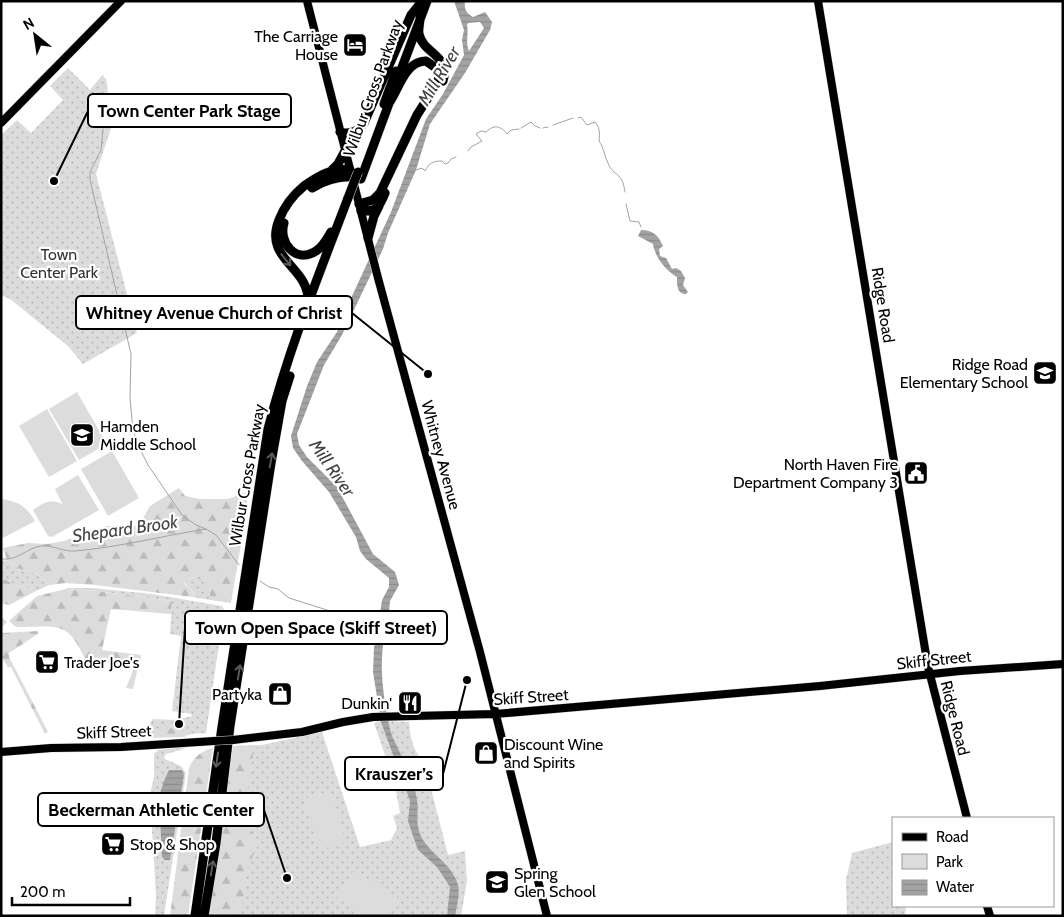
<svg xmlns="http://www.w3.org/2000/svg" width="1064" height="917" viewBox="0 0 1064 917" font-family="Cabin,sans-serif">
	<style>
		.green { fill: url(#green-dots) }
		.forest { fill: url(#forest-firs) }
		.pitch { fill: #dcdcdc }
		.water { fill: url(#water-rules); fill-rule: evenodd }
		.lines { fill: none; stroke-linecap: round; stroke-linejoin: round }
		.stream { stroke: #a3a3a3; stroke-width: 1 }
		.major-casing { stroke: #dbdbdb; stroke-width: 9 }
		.highway-casing { stroke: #dbdbdb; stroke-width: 10 }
		.major { stroke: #000; stroke-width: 8 }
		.highway { stroke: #000; stroke-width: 9 }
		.major-bridge-casing { stroke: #dbdbdb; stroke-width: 9; stroke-linecap: butt }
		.highway-bridge-casing { stroke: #dbdbdb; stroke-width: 10; stroke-linecap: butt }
		.major-bridge { stroke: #000; stroke-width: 8 }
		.highway-bridge { stroke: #000; stroke-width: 9 }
		.oneway { stroke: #595959 }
		.labels { text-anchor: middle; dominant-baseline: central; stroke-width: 4.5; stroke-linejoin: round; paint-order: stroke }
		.poi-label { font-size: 16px; fill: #000; stroke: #fff; text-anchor: end }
		.street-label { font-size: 16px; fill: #000; stroke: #fff }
		.park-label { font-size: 16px; fill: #333; stroke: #fff }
		.water-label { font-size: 18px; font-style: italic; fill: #444; stroke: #fff }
		.leader { fill: none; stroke: #000; stroke-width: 2 }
		.callout-dot { fill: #000; stroke: #fff; stroke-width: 2 }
		.callout { fill: #fff; stroke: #000; stroke-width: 2 }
		.callout-label { font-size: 18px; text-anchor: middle; font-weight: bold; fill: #000 }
	</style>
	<defs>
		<pattern id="green-dots" width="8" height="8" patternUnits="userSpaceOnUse" patternTransform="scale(1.25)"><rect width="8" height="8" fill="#dcdcdc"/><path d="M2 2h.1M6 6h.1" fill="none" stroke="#bbb" stroke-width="1.8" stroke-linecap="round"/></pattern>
		<pattern id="forest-firs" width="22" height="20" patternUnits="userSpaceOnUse" patternTransform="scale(1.25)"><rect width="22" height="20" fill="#dcdcdc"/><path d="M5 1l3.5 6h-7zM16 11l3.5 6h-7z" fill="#bbb"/></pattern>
		<pattern id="water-rules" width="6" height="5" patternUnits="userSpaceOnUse" patternTransform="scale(1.25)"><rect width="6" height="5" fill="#a3a3a3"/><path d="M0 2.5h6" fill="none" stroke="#8b8b8b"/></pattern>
	</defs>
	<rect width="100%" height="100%" fill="#fff"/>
	<path class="green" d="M68 68 90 90 103 74 104 78H106L112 125 96 174 137 333 83 364 68 346 10 299 1 295V135L17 120 31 133 63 100 50 86Z
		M7 560 20 569 38 574 49 585 34 592 29 588 15 585 1 577V561Z
		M194 577 205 582 207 590 210 592V600L193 597 194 593 183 581Z
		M68 588H92L152 594 222 606 224 610 206 733 190 734V735L133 739 134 736 143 733 153 719 176 720 192 716 191 714 172 711 181 636 170 634 172 601 97 591 66 589Z
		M382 721 409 722C410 736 413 753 424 761L448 855 465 851 467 881 461 916H222L249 745H262L322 732 360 847 391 840 397 828 393 816 400 813 394 781 374 723Z
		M185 747 184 749 166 754 164 757 165 759 181 766 186 773 164 916H155L156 897 150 795 154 777V754L158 750Z
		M893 842V906H906L905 916H847L846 880 852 853Z"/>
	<path class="forest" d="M179 488 185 496 200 499H228L247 492V509L231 603 210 600V593L204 587 205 582 194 577 183 581C186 588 195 589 193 597L95 585 66 583 49 585 38 574 20 569 7 560 3 548 28 543 48 544 64 541 106 526H136L143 518 150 506Z
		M1 577 15 585 29 588 34 592 9 605 1 603Z
		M66 589 97 591 172 601 171 614 111 609 102 650 141 655 133 689 126 688 134 668 130 666V663H87C67 619 60 627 16 627L9 621 37 596Z
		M1 617 7 622 2 627V633L38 631V634L9 653V657L46 728 48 732 45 734 11 667H8L1 656Z
		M168 727 175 730 187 731 185 737 146 738 147 736 158 729Z
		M263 745 254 749 246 798 248 821 257 846 247 870 241 916H207L233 746Z
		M213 748 188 916H170L189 768C193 758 202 750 213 748Z"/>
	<path class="pitch" d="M77 392 107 444 79 460 49 409Z
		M47 409 77 461 49 477 19 426Z
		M112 451 139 498 108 516 81 469Z
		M78 475 99 510 52 537 48 536 33 510C43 503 52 497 63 505L55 489Z
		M1 499C18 501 27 507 35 521L1 539Z
		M330 791 346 842 319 850 304 799Z
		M354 870 398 898 386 916H365L336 897Z"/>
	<path class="water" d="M454 1H465C464 9 466 13 473 17L485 12 492 22 490 30 465 73 430 124 416 170 388 233 383 249 342 335 324 365 297 434 299 445 307 457 337 487 373 554 395 572 399 585 390 601 388 621 391 632 384 637C380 666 382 682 386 710 388 719 389 727 392 736 401 756 414 777 417 800 419 812 415 820 420 834 428 853 450 862 457 882 461 892 457 905 455 916H447L450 887 437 867 418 850 413 836 408 821 410 801 381 722 373 672 374 648 380 614 382 600 389 587V578L366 559 360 551 356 537 329 492 302 461 293 448 291 436 307 386 317 362 337 332 352 296 391 212 426 119 443 94 464 55 462 40 464 30ZM480 22 484 28 469 51C465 42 469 34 467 25L468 23Z
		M641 230C653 230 658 235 663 246L659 249 660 256 666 258 672 269 676 268 681 271 685 278 683 285 688 292 686 294C677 294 677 285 677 277 665 270 655 257 653 244L638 236Z
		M169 770H182L184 775 170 860H165L162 857 159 796 164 781Z"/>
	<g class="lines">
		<path class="stream" d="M578 118 581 117 587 125 595 122C600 128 600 134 599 141 604 148 604 155 608 163 614 178 622 170 625 192
			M553 125 573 118
			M521 128 531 122 535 126 540 128
			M543 128 548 127
			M103 129 101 150 90 172V180L131 354 130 398 133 430 140 449 148 465 182 515 196 525 206 529
			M468 151 471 147 482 141 476 134 481 131 486 132C494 124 501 126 507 134L511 130 519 129
			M416 170 422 168 425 171C429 163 433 161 442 161L445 164 448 163 451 159 456 157
			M626 204 630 221 639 222 641 227
			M1 559C19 561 26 548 41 546 53 545 64 552 75 551 120 547 162 536 206 529L216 535 239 565
			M260 581 269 587 278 589 289 598 327 610 361 632 376 645"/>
		<defs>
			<path id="major" d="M307 1 378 278 480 652 547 916
				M818 1 928 667 967 818
				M1 123 121 1
				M233 740 302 732 343 722 373 717 495 714 820 686 960 671 1063 664
				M1 752 51 748 121 747 214 741
				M987 906 990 916"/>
			<path id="highway" d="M420 18C420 24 418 29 419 34 423 54 451 55 443 81
				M398 78 427 1
				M384 104 396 71
				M340 132C350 135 358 132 364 123L411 15 419 5
				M332 170 338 164 345 151
				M361 179 391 98
				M312 188C324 181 338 176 352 177
				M359 204 373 200 380 193 417 115 438 82 439 75 436 68 426 61C405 61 399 89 389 103
				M361 211C378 212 379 207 385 193
				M284 223C278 243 296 264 316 251 323 247 327 239 331 232
				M368 238 374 216 379 206
				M308 301C309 266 263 260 279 220 284 207 293 195 304 186 318 176 333 167 350 170
				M195 916 222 727 268 429C288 351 319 274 348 198
				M204 916 216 843 230 726 271 463 282 401 290 376"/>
		</defs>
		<use href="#major" class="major-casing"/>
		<use href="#highway" class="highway-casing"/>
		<use href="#major" class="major"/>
		<use href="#highway" class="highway"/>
		<defs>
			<path id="major-bridge" d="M214 741 233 740"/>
			<path id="highway-bridge" d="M348 198 358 172"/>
		</defs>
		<use href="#major-bridge" class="major-bridge-casing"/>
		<use href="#highway-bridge" class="highway-bridge-casing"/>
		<use href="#major-bridge" class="major-bridge"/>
		<use href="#highway-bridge" class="highway-bridge"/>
	</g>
	<defs><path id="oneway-shaft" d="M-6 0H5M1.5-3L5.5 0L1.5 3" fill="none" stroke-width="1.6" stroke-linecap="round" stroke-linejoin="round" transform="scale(1.25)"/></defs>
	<g class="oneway">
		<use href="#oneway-shaft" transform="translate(286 260) rotate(51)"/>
		<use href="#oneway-shaft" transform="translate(271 460) rotate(-80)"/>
		<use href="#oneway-shaft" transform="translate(239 672) rotate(-81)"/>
		<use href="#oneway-shaft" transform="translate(217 760) rotate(98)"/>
		<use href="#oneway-shaft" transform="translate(212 868) rotate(-81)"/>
	</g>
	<defs>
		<symbol id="hotel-square" viewBox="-11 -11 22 22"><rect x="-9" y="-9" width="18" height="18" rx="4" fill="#000" stroke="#fff"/><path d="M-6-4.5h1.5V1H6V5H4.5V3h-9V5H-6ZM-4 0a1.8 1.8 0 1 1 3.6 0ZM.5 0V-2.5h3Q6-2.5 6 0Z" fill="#fff"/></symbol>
		<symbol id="school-square" viewBox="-11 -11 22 22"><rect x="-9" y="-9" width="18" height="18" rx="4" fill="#000" stroke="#fff"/><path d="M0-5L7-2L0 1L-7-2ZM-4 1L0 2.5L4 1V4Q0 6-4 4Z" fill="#fff"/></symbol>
		<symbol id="civic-square" viewBox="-11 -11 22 22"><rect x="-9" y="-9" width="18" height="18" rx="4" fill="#000" stroke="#fff"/><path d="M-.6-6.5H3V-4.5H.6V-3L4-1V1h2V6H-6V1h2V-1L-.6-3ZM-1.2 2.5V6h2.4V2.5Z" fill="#fff"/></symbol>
		<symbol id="supermarket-square" viewBox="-11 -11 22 22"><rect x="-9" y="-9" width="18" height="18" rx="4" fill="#000" stroke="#fff"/><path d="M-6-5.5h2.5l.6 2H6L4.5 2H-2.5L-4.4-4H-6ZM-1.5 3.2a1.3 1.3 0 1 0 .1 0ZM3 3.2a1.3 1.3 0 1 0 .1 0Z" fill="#fff"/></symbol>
		<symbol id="shop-square" viewBox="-11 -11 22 22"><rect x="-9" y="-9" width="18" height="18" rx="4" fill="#000" stroke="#fff"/><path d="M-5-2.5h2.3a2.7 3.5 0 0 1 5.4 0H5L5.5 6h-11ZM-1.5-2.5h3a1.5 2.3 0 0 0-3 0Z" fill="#fff"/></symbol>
		<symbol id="restaurant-square" viewBox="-11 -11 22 22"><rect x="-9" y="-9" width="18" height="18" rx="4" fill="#000" stroke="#fff"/><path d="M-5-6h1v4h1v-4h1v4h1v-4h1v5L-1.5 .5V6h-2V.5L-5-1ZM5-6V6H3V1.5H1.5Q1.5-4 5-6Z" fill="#fff"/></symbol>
	</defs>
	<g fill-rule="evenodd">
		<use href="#hotel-square" x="341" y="31" width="28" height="28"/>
		<use href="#school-square" x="1031" y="359" width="28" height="28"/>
		<use href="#school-square" x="68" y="421" width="28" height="28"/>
		<use href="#civic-square" x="902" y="459" width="28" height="28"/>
		<use href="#supermarket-square" x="33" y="648" width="28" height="28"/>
		<use href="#shop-square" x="266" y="680" width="28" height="28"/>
		<use href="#restaurant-square" x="396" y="689" width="28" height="28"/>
		<use href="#shop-square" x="472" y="739" width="28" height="28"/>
		<use href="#supermarket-square" x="99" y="830" width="28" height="28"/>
		<use href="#school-square" x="483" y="868" width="28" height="28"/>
	</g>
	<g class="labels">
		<g class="poi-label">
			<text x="338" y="36">The Carriage<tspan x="338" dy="18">House</tspan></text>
			<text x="1028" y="364">Ridge Road<tspan x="1028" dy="18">Elementary School</tspan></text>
			<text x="100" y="426" text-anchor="start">Hamden<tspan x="100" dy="18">Middle School</tspan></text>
			<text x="898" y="464">North Haven Fire<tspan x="898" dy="18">Department Company 3</tspan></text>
			<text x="64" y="662" text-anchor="start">Trader Joe's</text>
			<text x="262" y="694">Partyka</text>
			<text x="392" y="703">Dunkin'</text>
			<text x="504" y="744" text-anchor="start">Discount Wine<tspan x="504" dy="18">and Spirits</tspan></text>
			<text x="130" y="844" text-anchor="start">Stop &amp; Shop</text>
			<text x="514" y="873" text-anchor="start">Spring<tspan x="514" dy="18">Glen School</tspan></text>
		</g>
		<g class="street-label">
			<text transform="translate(373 88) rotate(-70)">Wilbur Cross Parkway</text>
			<text transform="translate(883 305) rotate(81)">Ridge Road</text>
			<text transform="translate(441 455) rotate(75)">Whitney Avenue</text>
			<text transform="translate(247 475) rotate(-80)">Wilbur Cross Parkway</text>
			<text transform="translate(934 660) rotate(-6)">Skiff Street</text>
			<text transform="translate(531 697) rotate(-4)">Skiff Street</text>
			<text transform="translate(955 718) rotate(76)">Ridge Road</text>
			<text transform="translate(114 732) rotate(-2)">Skiff Street</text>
		</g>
		<g class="park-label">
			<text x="59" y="254">Town<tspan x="59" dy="18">Center Park</tspan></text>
		</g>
		<g class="water-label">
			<text transform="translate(439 76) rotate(-59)">Mill River</text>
			<text transform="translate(332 468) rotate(55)">Mill River</text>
			<text transform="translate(125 529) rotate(-8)">Shepard Brook</text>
		</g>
	</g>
	<path class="leader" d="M54 181L88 111M428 374L352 313M179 724L185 628M467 680L443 774M287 878L264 810"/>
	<g class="callout-dot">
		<circle cx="54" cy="181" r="5"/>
		<circle cx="428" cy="374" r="5"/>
		<circle cx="179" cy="724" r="5"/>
		<circle cx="467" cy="680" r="5"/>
		<circle cx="287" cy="878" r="5"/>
	</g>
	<g class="callout">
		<rect x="88" y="94" width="203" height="33" rx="5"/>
		<rect x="76" y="296" width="276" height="33" rx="5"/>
		<rect x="185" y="611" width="262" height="33" rx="5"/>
		<rect x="345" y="757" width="98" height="33" rx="5"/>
		<rect x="38" y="793" width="226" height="33" rx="5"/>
	</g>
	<g class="callout-label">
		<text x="189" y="117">Town Center Park Stage</text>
		<text x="214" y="319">Whitney Avenue Church of Christ</text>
		<text x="316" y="634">Town Open Space (Skiff Street)</text>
		<text x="394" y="780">Krauszer’s</text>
		<text x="151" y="816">Beckerman Athletic Center</text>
	</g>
	<rect width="1064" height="917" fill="none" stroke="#000000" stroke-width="5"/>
	<rect x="892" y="817" width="162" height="90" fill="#ffffff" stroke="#999999"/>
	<rect x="902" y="833" width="25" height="8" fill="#000000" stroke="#999999"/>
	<text x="936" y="842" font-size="15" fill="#000000">Road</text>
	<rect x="902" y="854" width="25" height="15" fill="#dcdcdc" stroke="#999999"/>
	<text x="936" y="867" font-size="15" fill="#000000">Park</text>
	<rect x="902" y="880" width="25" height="15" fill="url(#water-rules)" stroke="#999999"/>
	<text x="936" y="892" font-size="15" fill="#000000">Water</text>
	<g transform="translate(35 35) rotate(330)" stroke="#ffffff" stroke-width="4" paint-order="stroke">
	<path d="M0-4L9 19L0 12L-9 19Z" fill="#000000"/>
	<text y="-8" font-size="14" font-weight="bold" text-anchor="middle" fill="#000000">N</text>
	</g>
	<path d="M12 897v8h118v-8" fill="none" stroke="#000000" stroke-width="2.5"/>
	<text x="20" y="897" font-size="15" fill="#000000" stroke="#ffffff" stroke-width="4" paint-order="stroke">200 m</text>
</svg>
